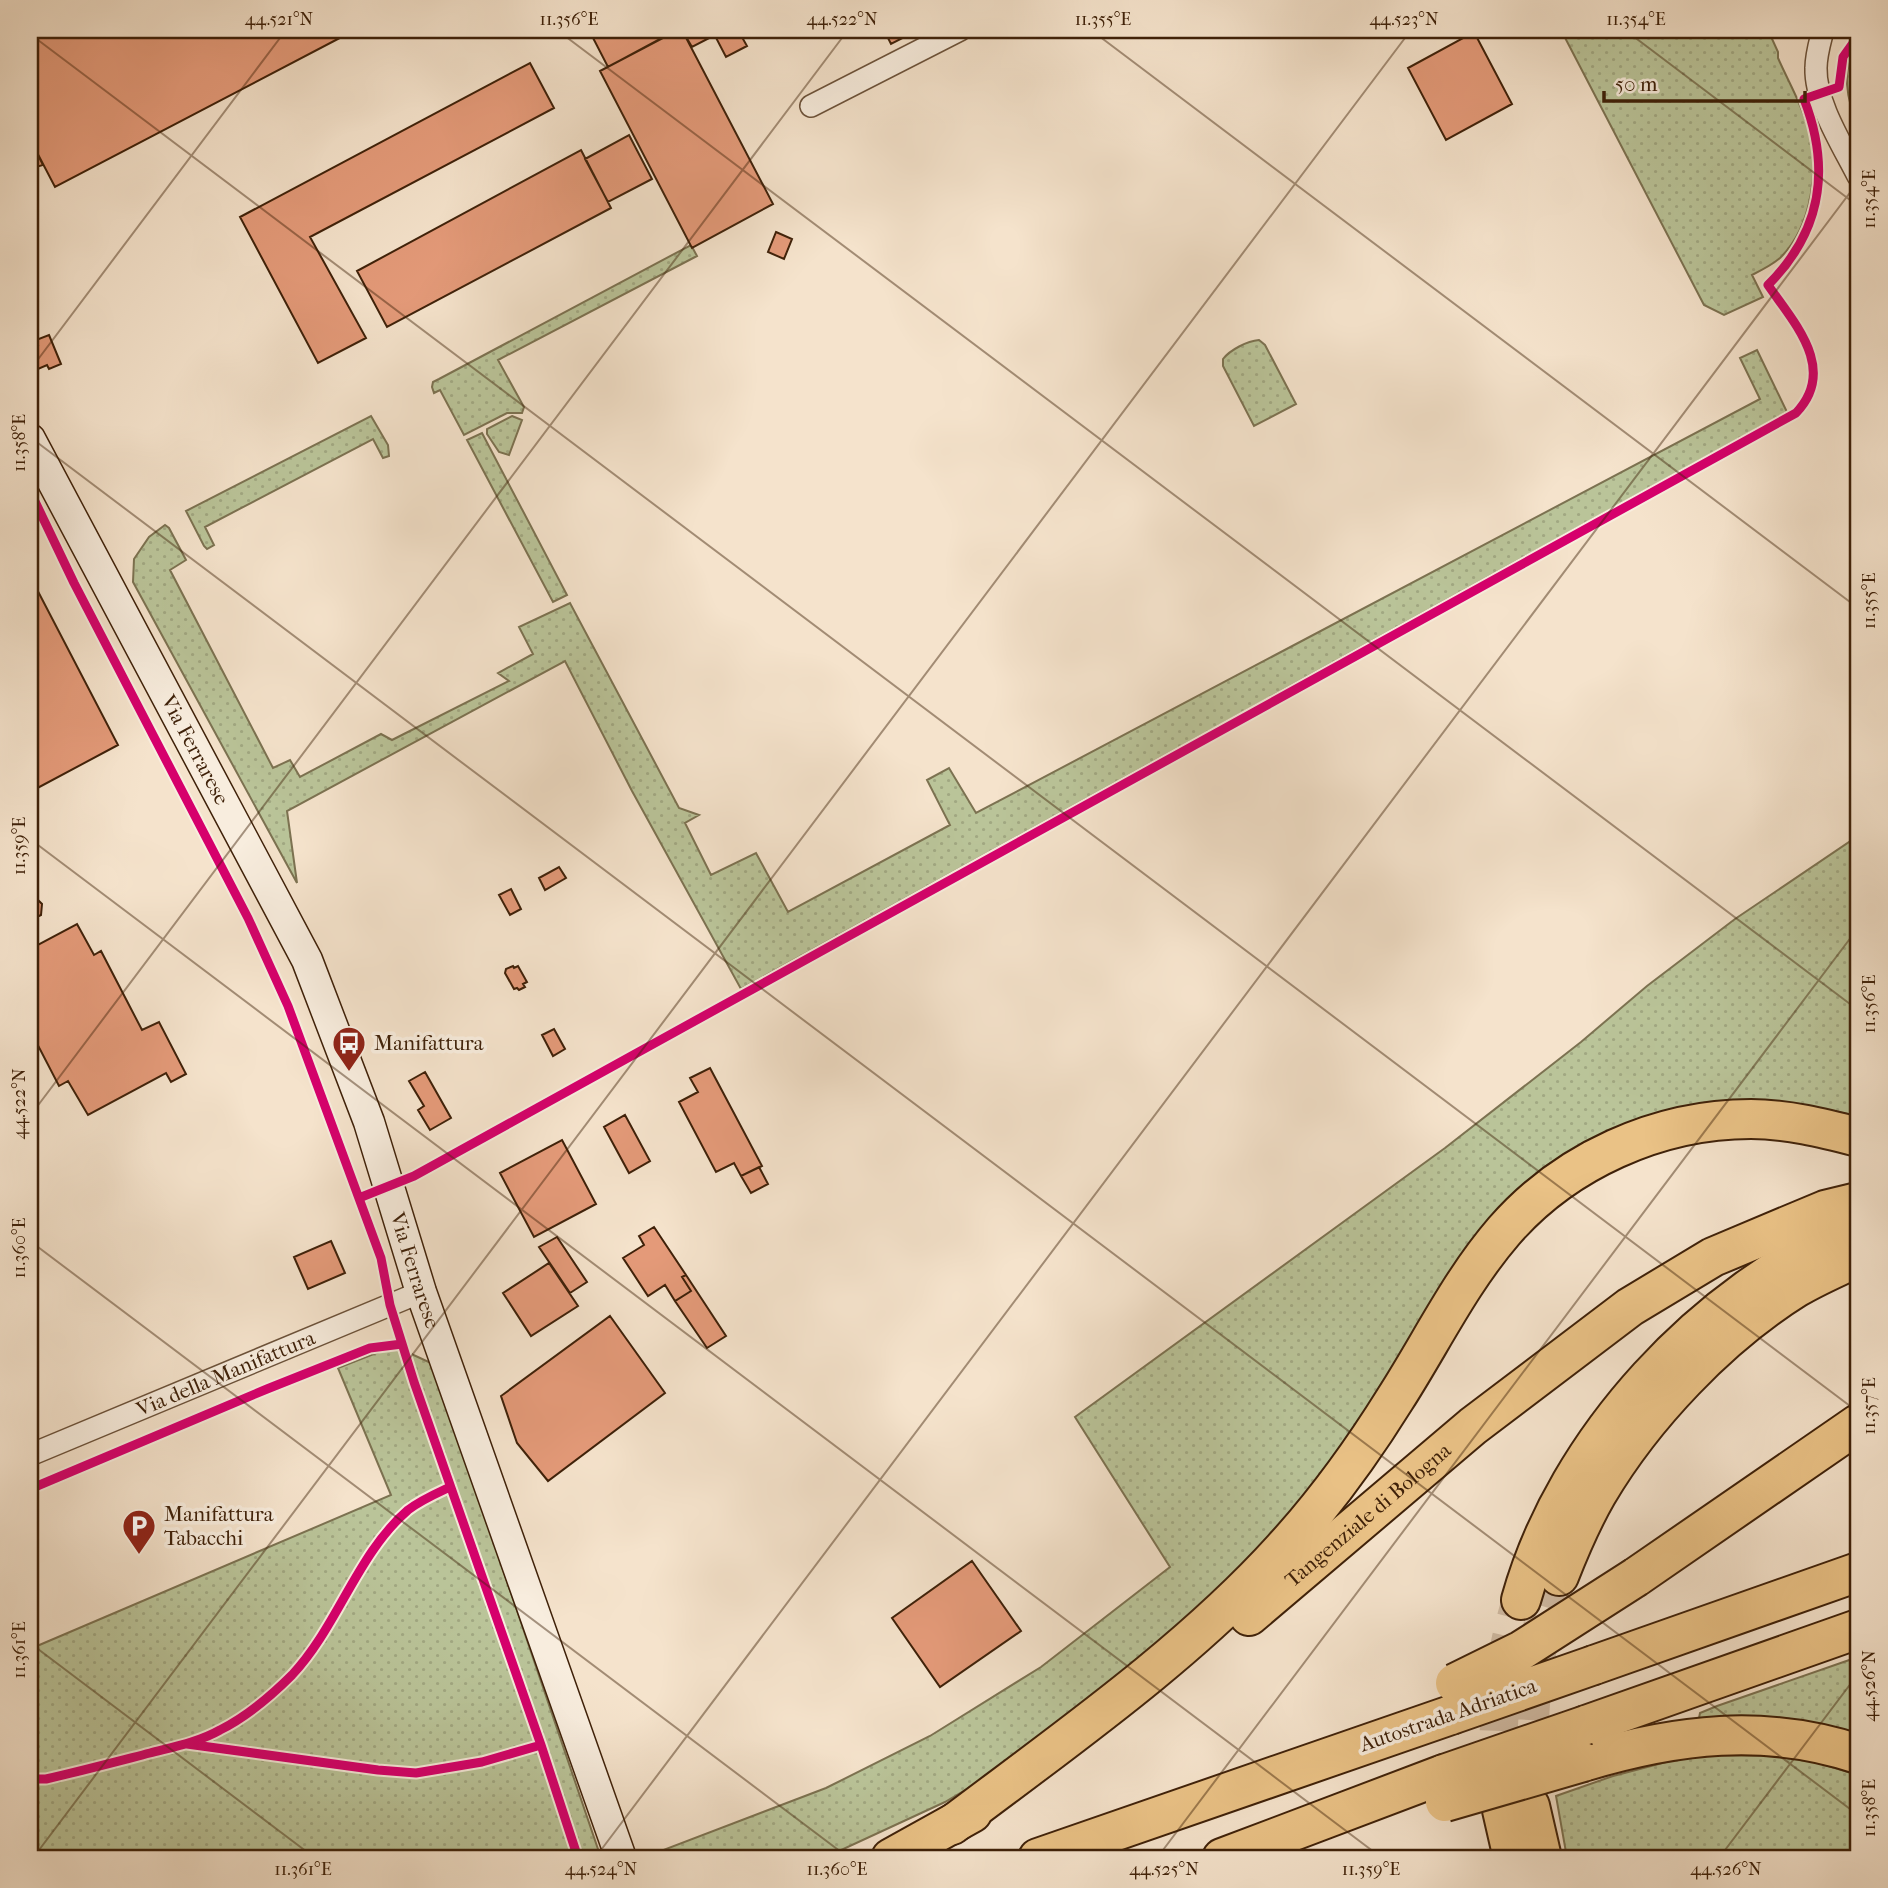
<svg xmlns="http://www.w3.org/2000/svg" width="1888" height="1888" viewBox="0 0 1888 1888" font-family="'IM FELL French Canon',serif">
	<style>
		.grass { fill: url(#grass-dots); stroke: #7c7251; stroke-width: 2 }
		.garden { fill: url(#garden-furrows); stroke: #7c7251; stroke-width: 2 }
		.building { fill: #e49a79; stroke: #3f2109; stroke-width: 2 }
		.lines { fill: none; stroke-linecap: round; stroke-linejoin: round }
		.highway-tunnel { stroke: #d1bca5; stroke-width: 38; stroke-dasharray: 38 19; stroke-linecap: butt }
		.street-casing { stroke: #6c523a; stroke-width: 24 }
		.secondary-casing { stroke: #3f2109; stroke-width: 33 }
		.highway-casing { stroke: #3f2109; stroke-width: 42 }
		.street { stroke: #f8edde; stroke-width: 21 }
		.secondary { stroke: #f8edde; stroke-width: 30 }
		.highway { stroke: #eac286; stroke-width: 38 }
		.highway-bridge-casing { stroke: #3f2109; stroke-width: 42; stroke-linecap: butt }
		.highway-bridge { stroke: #eac286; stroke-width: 38 }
		.cycleway-casing { stroke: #f8edde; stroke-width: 13 }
		.cycleway { stroke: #d6006c; stroke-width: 9 }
		.ticks { fill: none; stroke: #3f2109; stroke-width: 2; stroke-opacity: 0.45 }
		.labels { text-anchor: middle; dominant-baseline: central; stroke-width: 7; stroke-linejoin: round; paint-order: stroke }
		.street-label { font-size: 21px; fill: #3f2109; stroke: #f8edde }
		.poi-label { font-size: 21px; fill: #3f2109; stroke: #f8edde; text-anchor: start }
		.neatline { fill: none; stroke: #3f2109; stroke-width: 2.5 }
		.ticks-label { font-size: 18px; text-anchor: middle; fill: #3f2109 }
	</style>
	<defs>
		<pattern id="grass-dots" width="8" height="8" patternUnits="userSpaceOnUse" patternTransform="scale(1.75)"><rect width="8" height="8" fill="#bac499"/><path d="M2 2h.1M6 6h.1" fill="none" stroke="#a1a882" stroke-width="1.8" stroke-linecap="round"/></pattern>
		<pattern id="garden-furrows" width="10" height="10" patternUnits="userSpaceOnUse" patternTransform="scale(1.75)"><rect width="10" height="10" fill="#bac499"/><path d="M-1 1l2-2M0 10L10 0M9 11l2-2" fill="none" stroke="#a1a882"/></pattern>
	</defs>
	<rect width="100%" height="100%" fill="#f5e3cc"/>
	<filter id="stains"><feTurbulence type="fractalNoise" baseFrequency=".00286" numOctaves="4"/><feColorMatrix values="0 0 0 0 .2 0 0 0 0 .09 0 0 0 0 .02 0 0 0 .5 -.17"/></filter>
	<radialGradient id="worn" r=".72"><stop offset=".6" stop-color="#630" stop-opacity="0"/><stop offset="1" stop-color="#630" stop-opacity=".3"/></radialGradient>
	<path class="grass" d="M1561 30H1768L1778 52V58C1788 81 1801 103 1808 127 1820 168 1812 227 1780 258 1772 265 1762 270 1752 275L1763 297 1724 315 1704 305Z
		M691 245 697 256 498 360 524 407 522 413H507L464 435 440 390 434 393 432 387 433 382 439 379Z
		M1259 340 1265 345 1296 404 1254 426 1223 366V359C1230 350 1247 341 1259 340Z
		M1757 350 1787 412 741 989 632 791 565 661 287 811 297 883 133 582 134 559 149 537 165 525 169 528 186 560 170 570 273 768 290 760 300 777 381 734 392 740 509 681 498 673 533 654 519 627 570 603 679 808 699 815 685 823 711 875 756 853 788 912 950 825 927 780 949 768 976 813 1760 399 1740 358Z
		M371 416 388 445 389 456 383 458 373 439 205 527 214 545 207 549 204 546 186 511Z
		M512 416 522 420 509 455 499 452 487 434V429Z
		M482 433 567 595 553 602 467 440Z
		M1858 836V1116L1791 1103 1614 1141 1405 1363 1249 1573 1023 1756 945 1802 824 1858H660L658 1852 826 1788 930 1736 1041 1667 1170 1567 1075 1417 1445 1148 1581 1042 1647 986 1735 919Z
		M394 1346 431 1363 441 1387 601 1858H30V1649L391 1495 338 1368Z
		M1858 1657V1737L1701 1721 1699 1718 1700 1713 1717 1706Z
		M1693 1755 1795 1756 1858 1775V1858H1567L1556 1796 1613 1776Z"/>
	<path class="garden" d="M1858 46V125C1847 101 1840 68 1858 46Z"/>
	<path class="building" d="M30 30H355L55 187 30 139Z
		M600 30H674L675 31 608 67 591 34Z
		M682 30H712L715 35 692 47Z
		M682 30 773 204 692 248 600 71 678 30Z
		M712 30H738L747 46 726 57Z
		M884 30H918L891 44Z
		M1474 32 1512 104 1446 140 1408 68Z
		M530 63 554 108 310 237 366 338 318 363 240 217Z
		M629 135 652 179 608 202 585 159Z
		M30 139 43 165 30 169Z
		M581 150 611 208 387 327 357 271Z
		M776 232 792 239 784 259 768 252Z
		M49 335 61 364 49 369 47 365 31 372 30 349 38 345 36 340Z
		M30 576 118 745 30 792Z
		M559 867 566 878 545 890 539 878Z
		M511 889 521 909 510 915 499 895Z
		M30 899H37L42 904 41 915 35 918 30 917Z
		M77 924 94 955 101 951 142 1030 159 1022 186 1074 171 1082 166 1073 88 1115 68 1081 59 1086 30 1030V949Z
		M513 966 514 968 518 966 527 982 523 984 525 987 519 990 517 988 514 989 505 973 506 969Z
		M554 1029 565 1049 553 1056 542 1035Z
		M710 1068 762 1166 741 1176 734 1163 716 1172 679 1102 698 1092 690 1078Z
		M425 1072 451 1118 430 1130 418 1110 424 1106 409 1081Z
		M625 1115 650 1161 629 1173 604 1127Z
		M562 1140 596 1204 534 1237 500 1173Z
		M759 1167 768 1184 751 1193 741 1176Z
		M654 1227 686 1275 682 1277 691 1291 675 1301 665 1285 648 1296 623 1258 644 1245 639 1236Z
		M557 1237 587 1282 570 1293 539 1247Z
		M331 1241 345 1273 308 1289 294 1257Z
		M549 1263 578 1306 531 1336 503 1293Z
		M686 1275 726 1336 707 1348 675 1301 691 1291 682 1277Z
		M610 1316 665 1393 548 1481 517 1443 501 1396Z
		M972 1561 1021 1631 940 1687 892 1618Z"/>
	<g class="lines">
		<path class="highway-tunnel" d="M1529 1777C1528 1714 1533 1633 1559 1576
			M1500 1788C1495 1720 1502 1665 1521 1600"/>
		<defs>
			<g id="street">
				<path d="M1823 30C1820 42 1816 55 1816 68 1815 103 1843 146 1858 176"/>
				<path d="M811 106 960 30"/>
				<path id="s1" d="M30 1455 421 1292"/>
			</g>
			<g id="secondary">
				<path id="s2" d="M30 439 307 960 369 1122 421 1292 621 1858"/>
			</g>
			<g id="highway">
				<path d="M1559 1576C1570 1548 1582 1520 1597 1494 1643 1416 1719 1336 1796 1288 1816 1276 1838 1267 1858 1257"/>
				<path d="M1636 1577 1858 1424"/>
				<path d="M1521 1600C1566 1439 1705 1291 1858 1227"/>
				<path id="s3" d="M1249 1616 1473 1426 1630 1307 1713 1257 1825 1210 1858 1202"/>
				<path d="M1594 1665 1858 1572"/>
				<path d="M1586 1725 1858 1629"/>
				<path d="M1583 1762C1676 1734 1765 1723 1858 1754"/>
				<path d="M1530 1806 1542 1858"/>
				<path d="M1502 1810 1513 1858"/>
				<path d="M952 1825C1063 1741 1189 1653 1283 1549 1325 1503 1362 1452 1395 1399 1431 1343 1460 1282 1504 1231 1565 1161 1658 1119 1751 1119 1787 1119 1823 1128 1858 1137"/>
				<path d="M891 1858 972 1813"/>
				<path d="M1038 1858 1451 1715"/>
				<path d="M1222 1858 1444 1774"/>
			</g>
		</defs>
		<use href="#street" class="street-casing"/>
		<use href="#secondary" class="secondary-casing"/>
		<use href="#highway" class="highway-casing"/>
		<use href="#street" class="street"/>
		<use href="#secondary" class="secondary"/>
		<use href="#highway" class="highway"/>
		<defs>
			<path id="highway-bridge" d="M1455 1683 1522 1650 1636 1577
				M1451 1715 1594 1665
				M1444 1774 1586 1725
				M1445 1802 1583 1762"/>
		</defs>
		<use href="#highway-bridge" class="highway-bridge-casing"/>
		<use href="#highway-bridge" class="highway-bridge"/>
		<defs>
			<path id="cycleway" d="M30 491 74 583 248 918 288 1006 381 1258 390 1305 414 1382 541 1745 578 1858
				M359 1198 414 1176 1796 413C1838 369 1794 323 1768 285 1822 231 1831 169 1804 99L1839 87 1843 57 1858 36
				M30 1489 267 1389 370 1348 402 1344
				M187 1744 378 1770 416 1773 482 1762 541 1745
				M30 1779H46C81 1771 115 1762 150 1753 173 1747 199 1742 220 1730 246 1717 272 1695 292 1675 338 1626 357 1554 408 1510 421 1500 435 1494 450 1487"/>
		</defs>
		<use href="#cycleway" class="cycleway-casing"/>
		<use href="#cycleway" class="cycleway"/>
	</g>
	<path class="ticks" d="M557 30 1858 1010M1091 30 1858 608M1625 30 1858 206M30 34 1858 1412M30 370 286 30M30 437 1858 1815M30 839 1382 1858M30 1116 848 30M30 1241 849 1858M30 1643 315 1858M33 1858 1411 30M595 1858 1858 182M1157 1858 1858 928M1719 1858 1858 1674"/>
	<defs>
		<symbol id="bus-pin" viewBox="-11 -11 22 30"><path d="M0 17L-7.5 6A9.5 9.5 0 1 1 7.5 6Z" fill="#8f2418" stroke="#f8edde"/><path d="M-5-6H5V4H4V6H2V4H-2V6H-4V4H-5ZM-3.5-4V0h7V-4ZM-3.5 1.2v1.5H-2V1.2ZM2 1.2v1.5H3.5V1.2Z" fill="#fff"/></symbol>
		<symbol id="parking-pin" viewBox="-11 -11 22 30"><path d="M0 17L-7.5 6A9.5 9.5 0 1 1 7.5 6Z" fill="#8f2418" stroke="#f8edde"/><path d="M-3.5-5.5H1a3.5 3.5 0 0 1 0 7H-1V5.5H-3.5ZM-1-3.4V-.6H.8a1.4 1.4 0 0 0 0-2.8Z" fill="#fff"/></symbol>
	</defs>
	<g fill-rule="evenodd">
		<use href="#bus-pin" x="330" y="1024" width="38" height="52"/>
		<use href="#parking-pin" x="120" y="1507" width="38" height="52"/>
	</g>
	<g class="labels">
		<g class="street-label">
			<text stroke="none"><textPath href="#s2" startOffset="352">Via Ferrarese</textPath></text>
			<text stroke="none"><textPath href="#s2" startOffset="919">Via Ferrarese</textPath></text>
			<text stroke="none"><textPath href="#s1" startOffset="212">Via della Manifattura</textPath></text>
			<text stroke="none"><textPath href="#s3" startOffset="156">Tangenziale di Bologna</textPath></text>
			<text transform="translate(1448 1715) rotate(-19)">Autostrada Adriatica</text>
		</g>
		<g class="poi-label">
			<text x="374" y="1043">Manifattura</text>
			<text x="164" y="1514">Manifattura<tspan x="164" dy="24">Tabacchi</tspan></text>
		</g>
	</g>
	<rect width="1888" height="1888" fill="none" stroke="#f5e3cc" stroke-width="77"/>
	<path d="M1604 91v10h201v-10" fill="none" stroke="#3f2109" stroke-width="3.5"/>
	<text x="1615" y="91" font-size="21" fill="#3f2109" stroke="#f8edde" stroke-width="5" paint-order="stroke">50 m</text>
	<rect x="38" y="38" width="1812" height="1812" class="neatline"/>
	<g class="ticks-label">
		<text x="279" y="25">44.521°N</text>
		<text x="569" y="25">11.356°E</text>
		<text x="842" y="25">44.522°N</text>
		<text x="1103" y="25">11.355°E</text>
		<text x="1404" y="25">44.523°N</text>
		<text x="1636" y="25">11.354°E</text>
		<text transform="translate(1869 199) rotate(-90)" y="6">11.354°E</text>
		<text transform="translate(19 443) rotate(-90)" y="6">11.358°E</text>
		<text transform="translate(1869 601) rotate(-90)" y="6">11.355°E</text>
		<text transform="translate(19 846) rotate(-90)" y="6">11.359°E</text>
		<text transform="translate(1869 1004) rotate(-90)" y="6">11.356°E</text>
		<text transform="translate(19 1104) rotate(-90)" y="6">44.522°N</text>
		<text transform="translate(19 1248) rotate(-90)" y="6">11.360°E</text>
		<text transform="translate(1869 1406) rotate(-90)" y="6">11.357°E</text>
		<text transform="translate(19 1650) rotate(-90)" y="6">11.361°E</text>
		<text transform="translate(1869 1686) rotate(-90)" y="6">44.526°N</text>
		<text transform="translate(1869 1808) rotate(-90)" y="6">11.358°E</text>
		<text x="303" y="1875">11.361°E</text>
		<text x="601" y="1875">44.524°N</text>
		<text x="837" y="1875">11.360°E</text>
		<text x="1164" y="1875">44.525°N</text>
		<text x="1371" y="1875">11.359°E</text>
		<text x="1726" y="1875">44.526°N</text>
	</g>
	<rect width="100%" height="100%" filter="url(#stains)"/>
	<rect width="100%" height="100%" fill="url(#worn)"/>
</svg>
